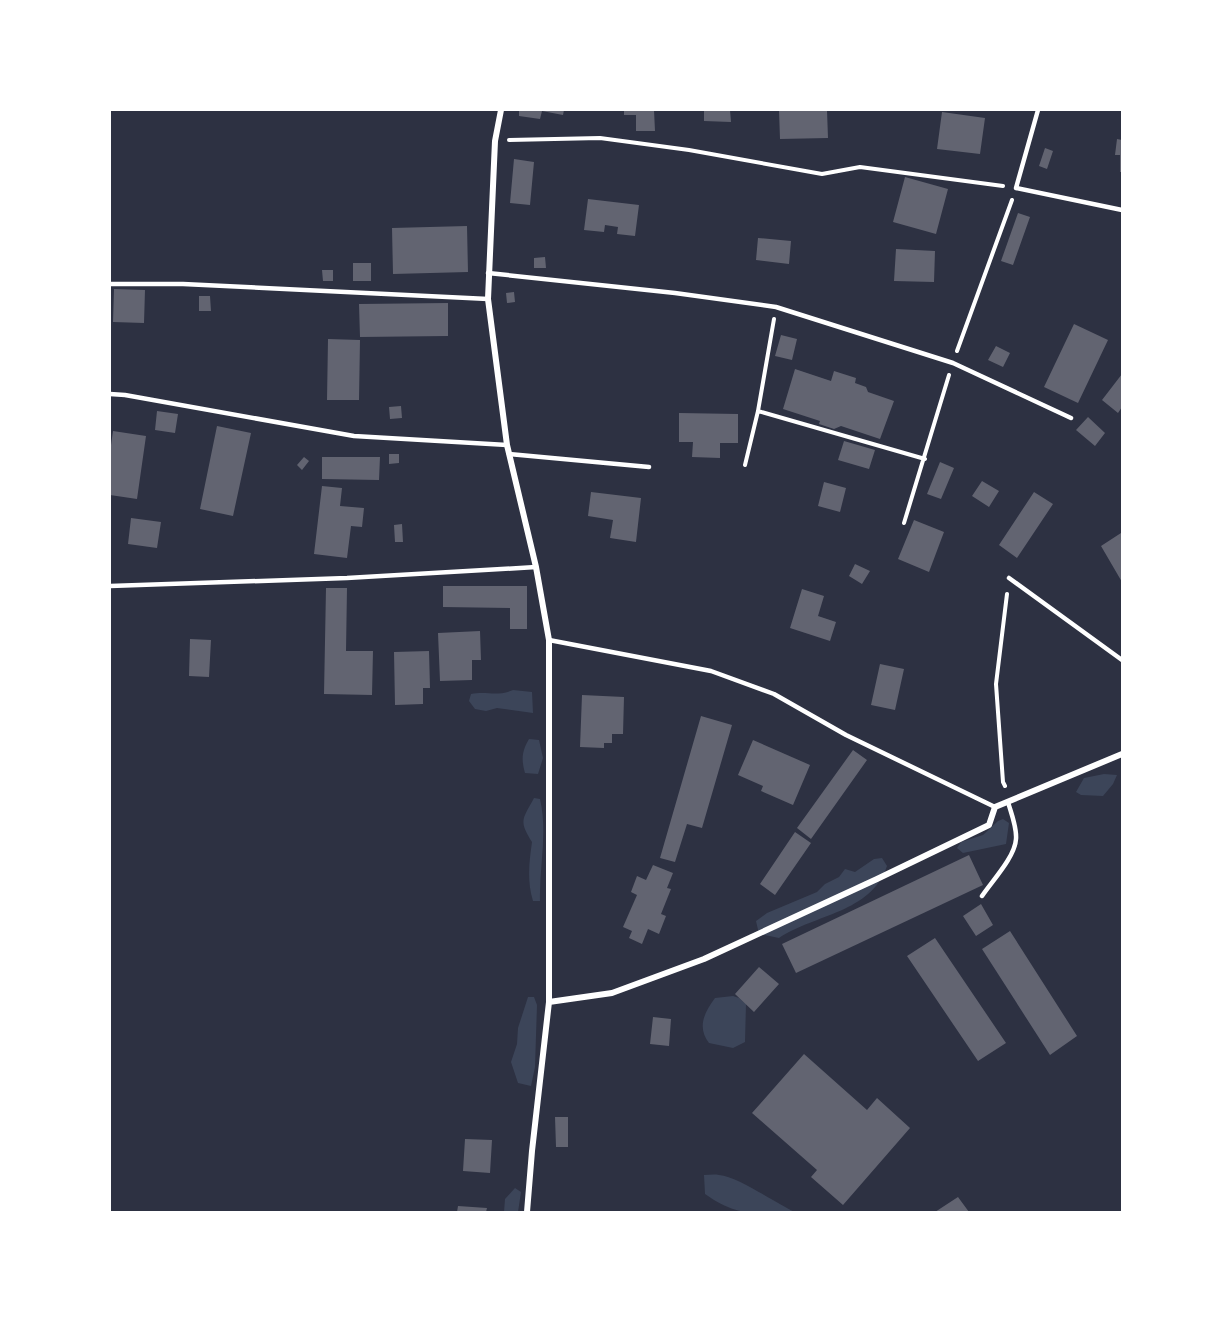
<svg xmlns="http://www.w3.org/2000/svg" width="1232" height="1322" viewBox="0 0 1232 1322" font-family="Manrope,sans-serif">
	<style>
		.green { fill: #3c4559 }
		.building { fill: #626471 }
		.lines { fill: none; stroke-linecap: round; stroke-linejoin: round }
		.path { stroke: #fff; stroke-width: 4 }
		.service { stroke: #fff; stroke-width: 4.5 }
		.minor { stroke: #fff; stroke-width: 6 }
	</style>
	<rect width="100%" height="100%" fill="#2d3142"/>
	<path class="green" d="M513 690 532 692 533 713 497 708 486 711 475 709 469 701 471 694C488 691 496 697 513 690Z
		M529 739 539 740 543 758 538 774 525 773C521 759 522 751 529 739Z
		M1104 774 1117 775 1113 784 1103 796 1081 795 1076 792 1084 778Z
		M534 798 540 799C548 833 539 867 540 901H533C527 881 529 863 532 842 518 820 523 819 534 798Z
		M1003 819 1009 823 1006 844 963 853 957 848 961 842 983 835 998 821Z
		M882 858 887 866C871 913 815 914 779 938L759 934 756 921 767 913 817 892 825 884 839 877 845 869 855 872 874 859Z
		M733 996 739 998 746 1004 745 1042 733 1048 709 1043C697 1027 704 1013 715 998Z
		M528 997H534L537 1005 535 1067 531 1086 518 1083 511 1062 517 1044 518 1028Z
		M704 1175C709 1175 714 1174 719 1175 739 1177 775 1203 795 1212 756 1213 739 1218 705 1194Z
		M515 1188 521 1192 518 1212H504L505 1199Z"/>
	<path class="building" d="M519 110H564L563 115 542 111 540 119 519 116Z
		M624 110H654L655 131H636V115H624Z
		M704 110H730L731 122 704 121Z
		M779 110H827L828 138 780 139Z
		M942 112 985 118 980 154 937 149Z
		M1117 139 1122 140V172H1120V155H1115Z
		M1045 148 1053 151 1047 169 1039 166Z
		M514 159 534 162 530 205 510 203Z
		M905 177 948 189 936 234 893 222Z
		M588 199 639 205 635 236 617 234 618 227 605 225 604 232 584 230Z
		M1018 213 1030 217 1013 265 1001 261Z
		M467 226 468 272 393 274 392 228Z
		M758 238 791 241 789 264 756 260Z
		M896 249 935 251 934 282 894 281Z
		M545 257 546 268H534V258Z
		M353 263H371V281H353Z
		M322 270H333V281H323Z
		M114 289 145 290 144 323 113 322Z
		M514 292 515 302 507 303 506 293Z
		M199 296H210L211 311H199Z
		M448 303V336L360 337 359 304Z
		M1074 324 1108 340 1078 403 1044 387Z
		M781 335 797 339 792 360 775 356Z
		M328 339 360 340 359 400H327Z
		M996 346 1010 353 1003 367 988 360Z
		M795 369 831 381 834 371 856 378 855 383 866 387 868 392 894 401 880 439 841 426 834 429 819 424 820 421 783 409Z
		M1122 374V407L1118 413 1102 400Z
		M401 406 402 418 390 419 389 407Z
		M157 411 178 414 175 433 155 430Z
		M679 413 738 414V443H720V458L692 457 693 442H679Z
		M1088 417 1105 433 1095 446 1076 430Z
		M217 426 251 433 233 516 200 509Z
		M113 431 146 436 137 499 110 495V452Z
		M844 441 875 450 869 469 838 460Z
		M389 454H399V463L389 464Z
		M304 457 309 461 302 470 297 465Z
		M322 457H380L379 480 322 479Z
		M940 462 954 468 941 499 927 494Z
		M982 481 999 491 989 507 972 496Z
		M824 482 846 488 840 512 818 506Z
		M322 486 342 488 340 506 364 508 362 527 351 526 347 558 314 554Z
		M591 492 641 498 636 542 610 538 613 520 588 516Z
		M1034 492 1053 504 1017 558 999 545Z
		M131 518 161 522 157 548 128 544Z
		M914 520 944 532 929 572 898 559Z
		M402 524 403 542H395L394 525Z
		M1121 533 1122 536V582L1101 546Z
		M855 564 870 571 862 584 849 576Z
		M443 586H527V629H510V608L443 607Z
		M326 588H347L346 651H373L372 695 324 694Z
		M802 589 824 596 818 616 836 622 830 641 790 628Z
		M480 631 481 660H472V680L440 681 438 633Z
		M190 639 211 640 209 677 189 676Z
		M429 651 430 688H423V704L395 705 394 652Z
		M880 664 904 669 895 710 871 705Z
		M582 695 624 697 623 734H612V743H604V748L580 747Z
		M701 716 732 725 702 828 687 824 675 862 660 858Z
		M753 740 810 765 793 805 761 791 763 786 738 775Z
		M853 750 867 760 811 839 797 828Z
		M795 832 811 843 775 895 760 884Z
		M969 855 983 885 796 973 782 944Z
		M653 865 673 873 667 888 671 889 661 914 666 916 659 934 648 929 642 944 629 938 632 931 623 927 637 895 631 892 637 876 646 880Z
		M981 904 993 925 976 936 963 916Z
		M1010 931 1077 1036 1050 1055 982 949Z
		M935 938 1006 1043 978 1061 907 956Z
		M759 967 779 984 754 1012 735 994Z
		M653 1017 671 1019 669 1046 650 1044Z
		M804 1054 867 1110 877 1098 910 1128 843 1205 811 1177 817 1170 752 1113Z
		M555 1117H568V1147H556Z
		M465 1139 492 1140 490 1173 463 1171Z
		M958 1197 969 1212H935Z
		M458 1206 487 1208 486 1212H457Z"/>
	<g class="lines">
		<path class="path" d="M509 140 600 138 689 150 822 174 860 167 1003 186
			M957 351 1012 200
			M758 411 925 459
			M745 465 758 411 774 319
			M904 523 949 375
			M1005 786 1003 782 996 684 1007 594"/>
		<path class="service" d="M1038 110 1016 188 1122 210
			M488 273 675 293 776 307 953 363 1071 418
			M110 284H183L488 299
			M110 394 125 395 354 436 507 445
			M509 454 649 467
			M1009 578 1122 660
			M110 586 347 578 536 567
			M549 640 711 671 774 694 846 735 995 807
			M982 896C992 881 1015 857 1016 839 1017 827 1011 813 1008 802"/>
		<path class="minor" d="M501 110 495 141 488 299 507 445 536 567 549 640V1002L532 1151 527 1212
			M549 1002 612 993 704 959 877 879 989 825 995 807 1122 754"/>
	</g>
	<rect width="1232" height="1322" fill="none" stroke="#ffffff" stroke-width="222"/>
</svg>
